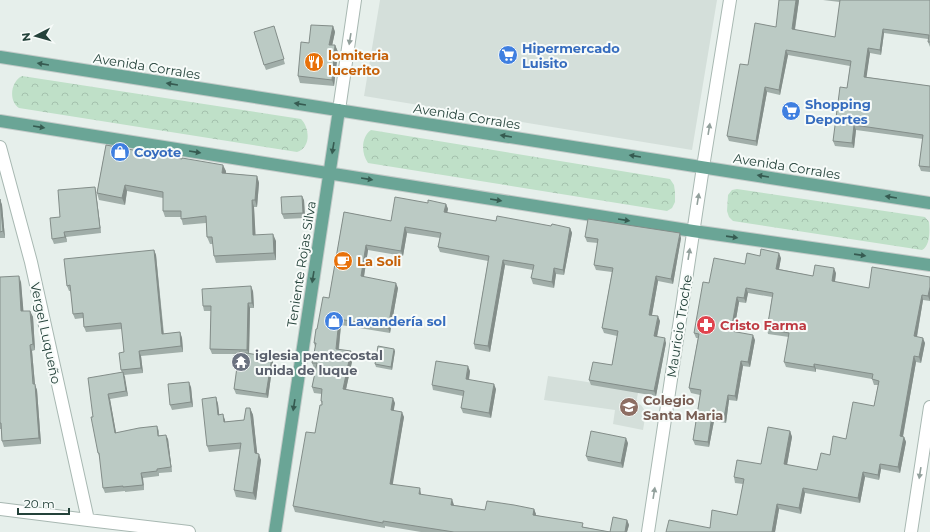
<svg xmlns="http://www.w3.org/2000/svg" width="930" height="532" viewBox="0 0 930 532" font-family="Montserrat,sans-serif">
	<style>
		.built { fill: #d4dfda }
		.park { fill: url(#park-crowns) }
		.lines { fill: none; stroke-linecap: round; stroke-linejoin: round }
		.street-casing { stroke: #a8b8b2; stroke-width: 14 }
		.primary-casing { stroke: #c2cac8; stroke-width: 14 }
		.street { stroke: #fff; stroke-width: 12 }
		.primary { stroke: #6aa596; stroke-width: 12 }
		.wall { fill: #a1aea9 }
		.shaded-wall { fill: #838d89 }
		.building { fill: #bbcac4; stroke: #838d89 }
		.oneway { fill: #92a09c }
		.oneway2 { fill: #365b51 }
		.labels { text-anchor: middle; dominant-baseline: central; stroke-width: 4; stroke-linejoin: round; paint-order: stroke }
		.shop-label { font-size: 13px; font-weight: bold; fill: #366cbe; stroke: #f7fbf9; text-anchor: start }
		.food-label { font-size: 13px; font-weight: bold; fill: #c56008; stroke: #f7fbf9; text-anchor: start }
		.street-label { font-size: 13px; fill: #24423a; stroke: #f7fbf9 }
		.health-label { font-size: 13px; font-weight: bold; fill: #be3a42; stroke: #f7fbf9; text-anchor: start }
		.worship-label { font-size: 13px; font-weight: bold; fill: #5b616d; stroke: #f7fbf9; text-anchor: start }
		.education-label { font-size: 13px; font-weight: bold; fill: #785e54; stroke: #f7fbf9; text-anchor: start }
	</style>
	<defs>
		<pattern id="park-crowns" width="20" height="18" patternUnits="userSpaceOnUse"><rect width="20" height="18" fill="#bfe0c8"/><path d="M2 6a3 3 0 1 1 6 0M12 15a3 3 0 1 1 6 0" fill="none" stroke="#a4c1ad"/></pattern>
	</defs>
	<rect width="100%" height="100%" fill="#e6efeb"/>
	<path class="built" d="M380 0H717L692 150 364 96Z
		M548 376 620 387 639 388 636 403 641 405 646 412 643 430 613 424 615 410 544 400Z"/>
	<path class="park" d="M22 76 301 119C310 128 311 148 297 152L19 108C8 101 11 81 22 76Z
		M371 130 670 179 674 185 675 192V202L672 208 667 211 368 163C361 153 361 137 371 130Z
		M737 189 925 217C926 219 928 220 929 222 930 231 930 246 922 250L733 221 729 217 727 211 728 195 732 190Z"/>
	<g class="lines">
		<defs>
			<path id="street" d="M339 110 355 0
				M0 147 31 262 88 520
				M0 509 88 520 189 532
				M648 532 703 167 730 0
				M911 532 930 407"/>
			<path id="primary" d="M0 57 930 203
				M0 121 693 231 930 265
				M275 532 339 110"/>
		</defs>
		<use href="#street" class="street-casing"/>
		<use href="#primary" class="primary-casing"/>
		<use href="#street" class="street"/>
		<use href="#primary" class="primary"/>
	</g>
	<path class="wall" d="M799 0 795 30 835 37 840 2 823 0H930V47L928 42V39L884 33 881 55 870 53 866 77 930 86V172L921 171 919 166 923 139 856 130 854 148 835 146 833 141 847 88 850 66 788 55 780 95 767 92 757 146 729 141 727 136 748 65 776 27Z
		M333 26 335 32 332 45H335L338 52 334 86 300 83 298 76 309 43Z
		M275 31 285 64 266 70 264 65Z
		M106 145 226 171V173L257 176 259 183 257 207H254L255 235 276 241V260L216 263 214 256 213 244H210L207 237 206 223 183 225 181 217H165L163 211V198L127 191 125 205 99 200 97 193Z
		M96 192 101 233 66 237 67 242 54 244 52 239Z
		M0 199 2 205 5 238H0Z
		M304 200 305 218 284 219 282 214Z
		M428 203 446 204 448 209 447 213 496 221 570 228 572 233 564 275 556 274 554 288 533 284 531 278 533 270 505 265 490 352 475 349 474 344 488 261 440 252 438 247 440 238 407 233 403 256 368 250 364 277 398 288 390 333 341 325 339 349 353 357 346 389 395 403 393 410 404 417 392 484 421 494V495L454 505 485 510 534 509 536 515 584 527 610 532 627 520 629 525 627 532H421L385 526V528L295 512 293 506 315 433 322 405 321 401 322 394 314 393 312 387 316 368H314L312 363 315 347 314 343 317 329 329 298 344 212 391 221Z
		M585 237 681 238 673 284 658 281 652 315 660 321 657 337 666 343 656 396 591 385 589 380 612 365 617 336 604 333 602 328 612 272 596 270 594 265 598 243 587 242Z
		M154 250 156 255 164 334 180 332 182 338 183 352 141 356 143 373 124 375 128 396 110 399 116 433 157 426 159 431V435L168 439 172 472 159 473V476L143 478 144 490 125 492V491L105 493 103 488 100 458 98 453 93 417 122 373 121 370 124 352 122 329 86 332 84 327 83 318 75 319 73 314 71 291H69L67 286Z
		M760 256 781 258 779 269 813 276 836 273 835 282 869 288 930 277V301L923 300 917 337 925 343 921 363 916 362 903 437H904L906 442 900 473 881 469 879 480 865 477 860 503 805 493 801 514 779 509 775 532H666L710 528 737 515 743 484 735 483 734 477 761 464 790 431 792 437 787 465 817 470 830 455 846 439 874 406 878 385H874L872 379 816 369V372L786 367 784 362 789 337 768 334 767 329 772 297 748 293 746 303 739 302 734 331 755 340 750 367 743 366 737 401 729 400 726 423 714 421 709 447 695 445 693 440 700 395 691 393 689 388 698 338H696L694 333 709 283Z
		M0 277 21 282 23 311H30L33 317 35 350 32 351 35 385 37 390 41 444 4 447 2 441 1 429H0Z
		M253 291 254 308H250L249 354 273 362 268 398 236 394 234 389 239 354H212L210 349 211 311H204L203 306Z
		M395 351 392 370 376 367 375 364Z
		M470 371 469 380 496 389 491 418 463 413 461 408 463 396 433 390 432 385Z
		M191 387 193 407 172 410 170 405Z
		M216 397 218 404 219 414 225 420V422L244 420 250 408 253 415 257 454 261 460 256 500 236 497 234 490 240 449 209 452 207 446Z
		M628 443 623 468 588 461 586 456Z"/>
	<path class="shaded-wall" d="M796 0H799L794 34 792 29Z
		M333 26 335 32 331 51 329 45Z
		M883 29 884 33 881 55 880 50Z
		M335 45 338 52 334 86 332 80Z
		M868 48 870 53 866 81 864 77Z
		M786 50 788 55 780 95 779 90Z
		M765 87 767 92 757 146 756 141Z
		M854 125 856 130 854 148 852 143Z
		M223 165 226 171 225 180 222 173Z
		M257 176 259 183 257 207 255 200Z
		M125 185 127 191 125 205 122 198Z
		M95 187 96 192 101 233 100 228Z
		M302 196 304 200 305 218 303 213Z
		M0 199 2 205 5 238 3 231Z
		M252 200 254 207 256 242 253 235Z
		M446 204 448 209 446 217 444 212Z
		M405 227 407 233 403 256 401 251Z
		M570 228 572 233 564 275 563 270Z
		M64 232 66 237 67 242 65 237Z
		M680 233 681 238 673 284 671 279Z
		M273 234 276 241V260L274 253Z
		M366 245 368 250 363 282 361 276Z
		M154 250 156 255 164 340 162 334Z
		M779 253 781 258 778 274 776 269Z
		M503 260 505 265 490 352 488 346Z
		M554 268 556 274 554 288 552 282Z
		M834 268 836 273 834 287 832 281Z
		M19 276 21 282 24 317 21 311Z
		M656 276 658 281 651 320 649 315Z
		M396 283 398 288 390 333 388 328Z
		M251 286 253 291 254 308 252 303Z
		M930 287V301L928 296Z
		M746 288 748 293 746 303 744 298Z
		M922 295 923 300 916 341 914 336Z
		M737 297 739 302 733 336 731 331Z
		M248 303 250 308 249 354 247 350Z
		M30 311 33 317 35 350 33 344Z
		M658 316 660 321 656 341 654 336Z
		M339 319 341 325 338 354 336 349Z
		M180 332 182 338 183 352 181 346Z
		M753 335 755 340 750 367 748 362Z
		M665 338 666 343 656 396 654 391Z
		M923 338 925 343 921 363 919 357Z
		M30 345 32 351 35 385 37 390 41 444 39 438Z
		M394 349 395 351 392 370 391 367Z
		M139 351 141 356 143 373 141 368Z
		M351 351 353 357 345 394 343 389Z
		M914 356 916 362 902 441 900 436Z
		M272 357 273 362 268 398 266 394Z
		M741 361 743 366 737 401 735 396Z
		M814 364 816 369V372L814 367Z
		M468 366 470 371 468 384 466 379Z
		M123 372 125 377 128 396 126 391Z
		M189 382 191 387 193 407 191 402Z
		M494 384 496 389 491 418 489 413Z
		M108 394 110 399 117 438 115 433Z
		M728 395 729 400 726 423 724 418Z
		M216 397 218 404 220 421 218 415Z
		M393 398 395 403 393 415 391 410Z
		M250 408 253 415 258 460 255 453Z
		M402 412 404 417 392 489 390 484Z
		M223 414 225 420 226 429 224 422Z
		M712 416 714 421 709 447 708 442Z
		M790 431 792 437 786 470 784 464Z
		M166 435 168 439 172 472 171 467Z
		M904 437 906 442 900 473 898 467Z
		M626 438 628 443 623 468 621 463Z
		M259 454 261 460 256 500 253 493Z
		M880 464 881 469 879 480 878 475Z
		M863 472 865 477 860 503 858 498Z
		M141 473 143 478 144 490 143 485Z
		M420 488 421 494V500L419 494Z
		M803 488 805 493 801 514 799 508Z
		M452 499 454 505 453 510 451 505Z
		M777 504 779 509 775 532H772Z
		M534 509 536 514 535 520 533 515Z
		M627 520 629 525 627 532H625Z"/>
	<path class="building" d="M779 0H796L792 29 835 37 840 0H930V42H928L929 35 883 29 880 50 868 48 864 77 930 86V167L919 166 923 135 854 125 852 143 833 141 840 87 847 88 851 61 786 50 779 90 765 87 756 141 727 136 740 64 748 65 755 23 776 27Z
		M311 25 333 26 329 45H335L332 80 298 76 301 42 309 43Z
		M274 26 284 59 264 65 254 32Z
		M106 145 182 159V158L223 165 222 173 257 176 255 200H252L253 235 273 234 274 253 214 256 212 237H207L206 216 181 219V211H163V192L125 185 122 198 97 193Z
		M95 187 100 228 64 232 65 237 52 239 50 218 60 217 58 190Z
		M302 196 303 213 282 214 281 197Z
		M395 197 428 203V200L446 204 444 212 496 221 497 216 551 226 552 224 570 228 563 270 554 268 552 282 531 278 534 265 503 260 488 346 474 344 489 256 438 247 441 233 405 227 401 251 366 245 361 276 396 283 388 328 339 319 336 349 351 351 343 389 393 398 391 410 402 412 390 484 420 488 419 494 452 499 451 505 485 510 487 501 514 505 534 509 533 515 583 523 582 527 610 532 613 517 627 520 625 532H454L383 521V523L293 506 306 432 315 433 320 405H322V401H321L322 389 312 387 317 363H312L316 343H314L316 329H317L323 297 329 298 344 212 391 221Z
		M0 199 3 231 0 232Z
		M588 219 680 233 671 279 656 276 649 315 658 316 654 336 665 338 654 391 589 380 593 362 612 365 618 331 602 328 613 268 594 265 598 239 585 237Z
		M761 249 779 253 776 269 813 276 815 265 834 268 832 281 869 288 872 267 930 277V287L928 296 922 295 914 336 923 338 919 357 914 356 900 436 904 437 898 467 880 464 878 475 863 472 858 498 803 488 799 508 777 504 772 532H666L669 520 710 528 712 510 737 515 744 479 734 477 737 460 761 464 768 427 790 431 784 464 817 470 821 453 830 455 833 436 846 439 853 402 874 406 879 381 872 379 873 374 814 364V367L784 362 789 333 767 329 773 293 746 288 744 298 737 297 731 331 753 335 748 362 741 361 735 396 728 395 724 418 712 416 708 442 693 440 701 390 689 388 699 334 694 333 703 282 709 283 714 258 745 264 747 253 760 256Z
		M154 250 162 334 180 332 181 346 139 351 141 368 121 370 119 353 124 352 121 323 84 327 83 313 73 314 70 285 67 286 64 259Z
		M19 276 21 311H30L33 344 30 345 33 384H35L39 438 2 441 1 423H0V277Z
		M251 286 252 303H248L247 350 210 349 211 306H203L202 289Z
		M378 346 394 349 391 367 375 364Z
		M239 352 272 357 266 394 234 389Z
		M436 361 468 366 466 379 494 384 489 413 461 408 464 391 432 385Z
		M123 372 126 391 108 394 115 433 139 428 157 426 158 436 166 435 171 467 157 469V471L141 473 143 485 123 487V486L103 488 99 453H98L91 417H93L88 378Z
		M189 382 191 402 170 405 168 384Z
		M216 397 218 415 223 414 224 422 244 420 246 408H250L255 453 259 454 253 493 234 490 241 443 207 446 202 399Z
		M591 431 626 438 621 463 586 456Z"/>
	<defs><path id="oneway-solid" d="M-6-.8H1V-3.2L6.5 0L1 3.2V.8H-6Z"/></defs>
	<g class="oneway">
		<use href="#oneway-solid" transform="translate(350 39) rotate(99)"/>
		<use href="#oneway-solid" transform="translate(709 129) rotate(-81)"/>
		<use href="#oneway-solid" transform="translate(698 199) rotate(-81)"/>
		<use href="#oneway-solid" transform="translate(689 254) rotate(-81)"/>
		<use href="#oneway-solid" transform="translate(920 473) rotate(99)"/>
		<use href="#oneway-solid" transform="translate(654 493) rotate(-81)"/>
	</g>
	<g class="oneway2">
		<use href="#oneway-solid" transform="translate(43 64) rotate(-171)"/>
		<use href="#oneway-solid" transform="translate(172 84) rotate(-171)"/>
		<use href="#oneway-solid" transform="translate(300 104) rotate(-171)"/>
		<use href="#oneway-solid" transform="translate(39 127) rotate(9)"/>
		<use href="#oneway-solid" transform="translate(506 136) rotate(-171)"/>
		<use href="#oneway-solid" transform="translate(333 148) rotate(99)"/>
		<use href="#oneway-solid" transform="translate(195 152) rotate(9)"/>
		<use href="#oneway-solid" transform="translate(635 156) rotate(-171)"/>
		<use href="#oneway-solid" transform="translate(763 176) rotate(-171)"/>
		<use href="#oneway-solid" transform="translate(367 179) rotate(9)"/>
		<use href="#oneway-solid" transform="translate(891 197) rotate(-171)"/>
		<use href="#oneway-solid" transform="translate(496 200) rotate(9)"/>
		<use href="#oneway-solid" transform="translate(624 220) rotate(9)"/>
		<use href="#oneway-solid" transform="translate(732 237) rotate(8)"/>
		<use href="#oneway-solid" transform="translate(860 255) rotate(8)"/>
		<use href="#oneway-solid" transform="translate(313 277) rotate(99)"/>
		<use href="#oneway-solid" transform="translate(294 405) rotate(99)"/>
	</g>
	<defs>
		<symbol id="supermarket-disc" viewBox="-11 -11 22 22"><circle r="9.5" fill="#3f7fe0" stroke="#f7fbf9"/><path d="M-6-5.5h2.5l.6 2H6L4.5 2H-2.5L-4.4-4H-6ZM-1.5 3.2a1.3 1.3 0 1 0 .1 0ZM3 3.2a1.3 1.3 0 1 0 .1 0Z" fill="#fff"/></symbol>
		<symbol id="restaurant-disc" viewBox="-11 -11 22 22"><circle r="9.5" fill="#e8710a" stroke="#f7fbf9"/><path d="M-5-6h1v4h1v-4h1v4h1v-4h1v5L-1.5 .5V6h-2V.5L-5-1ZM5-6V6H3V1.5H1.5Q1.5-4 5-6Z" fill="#fff"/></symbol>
		<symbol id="shop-disc" viewBox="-11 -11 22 22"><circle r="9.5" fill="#3f7fe0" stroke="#f7fbf9"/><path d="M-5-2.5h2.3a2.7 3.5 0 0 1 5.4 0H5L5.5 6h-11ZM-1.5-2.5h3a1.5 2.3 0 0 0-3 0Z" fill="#fff"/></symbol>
		<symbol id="cafe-disc" viewBox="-11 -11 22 22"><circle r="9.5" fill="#e8710a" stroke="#f7fbf9"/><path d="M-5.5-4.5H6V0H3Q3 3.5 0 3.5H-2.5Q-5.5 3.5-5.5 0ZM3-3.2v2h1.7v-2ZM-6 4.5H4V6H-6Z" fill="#fff"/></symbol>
		<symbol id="pharmacy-disc" viewBox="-11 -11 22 22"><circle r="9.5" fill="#e0444e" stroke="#f7fbf9"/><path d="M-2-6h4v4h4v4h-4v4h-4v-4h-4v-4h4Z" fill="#fff"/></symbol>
		<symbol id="temple-disc" viewBox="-11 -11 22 22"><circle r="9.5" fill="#6b7280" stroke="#f7fbf9"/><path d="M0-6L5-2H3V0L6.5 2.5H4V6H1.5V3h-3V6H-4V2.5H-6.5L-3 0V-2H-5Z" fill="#fff"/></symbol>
		<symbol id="school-disc" viewBox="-11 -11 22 22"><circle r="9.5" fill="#8d6e63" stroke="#f7fbf9"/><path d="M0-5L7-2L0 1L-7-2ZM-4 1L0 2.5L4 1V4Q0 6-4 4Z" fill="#fff"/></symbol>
	</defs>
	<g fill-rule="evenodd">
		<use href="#supermarket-disc" x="497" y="44" width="22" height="22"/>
		<use href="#restaurant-disc" x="303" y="51" width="22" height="22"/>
		<use href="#supermarket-disc" x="780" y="100" width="22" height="22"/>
		<use href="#shop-disc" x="109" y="141" width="22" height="22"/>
		<use href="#cafe-disc" x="332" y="250" width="22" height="22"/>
		<use href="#shop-disc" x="323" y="310" width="22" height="22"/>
		<use href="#pharmacy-disc" x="695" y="314" width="22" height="22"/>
		<use href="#temple-disc" x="230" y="351" width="22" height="22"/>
		<use href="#school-disc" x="618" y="396" width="22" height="22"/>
	</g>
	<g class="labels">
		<g class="shop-label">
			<text x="522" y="48">Hipermercado<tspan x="522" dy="15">Luisito</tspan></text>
			<text x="805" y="104">Shopping<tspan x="805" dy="15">Deportes</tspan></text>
			<text x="134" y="152">Coyote</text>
			<text x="348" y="321">Lavandería sol</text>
		</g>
		<g class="food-label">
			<text x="328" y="55">lomiteria<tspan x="328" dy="15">lucerito</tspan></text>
			<text x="357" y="261">La Soli</text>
		</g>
		<g class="street-label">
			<text transform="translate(147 66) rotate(9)">Avenida Corrales</text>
			<text transform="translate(467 116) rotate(9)">Avenida Corrales</text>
			<text transform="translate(787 166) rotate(9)">Avenida Corrales</text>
			<text transform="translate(301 264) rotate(-81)">Teniente Rojas Silva</text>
			<text transform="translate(679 326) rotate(-81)">Mauricio Troche</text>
			<text transform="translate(46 333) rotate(78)">Vergel Luqueño</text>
		</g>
		<g class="health-label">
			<text x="720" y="325">Cristo Farma</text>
		</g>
		<g class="worship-label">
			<text x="255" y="355">iglesia pentecostal<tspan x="255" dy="15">unida de luque</tspan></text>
		</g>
		<g class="education-label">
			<text x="643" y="400">Colegio<tspan x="643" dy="15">Santa Maria</tspan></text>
		</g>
	</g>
	<g transform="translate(36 36) rotate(264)" stroke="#f7fbf9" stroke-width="3" paint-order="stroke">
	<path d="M0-3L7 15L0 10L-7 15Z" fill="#24423a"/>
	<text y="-6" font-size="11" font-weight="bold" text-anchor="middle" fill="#24423a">N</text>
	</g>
	<path d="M18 508v6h51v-6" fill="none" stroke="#24423a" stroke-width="2"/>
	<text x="24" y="508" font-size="12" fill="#24423a" stroke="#f7fbf9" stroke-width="3" paint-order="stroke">20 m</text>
</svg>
